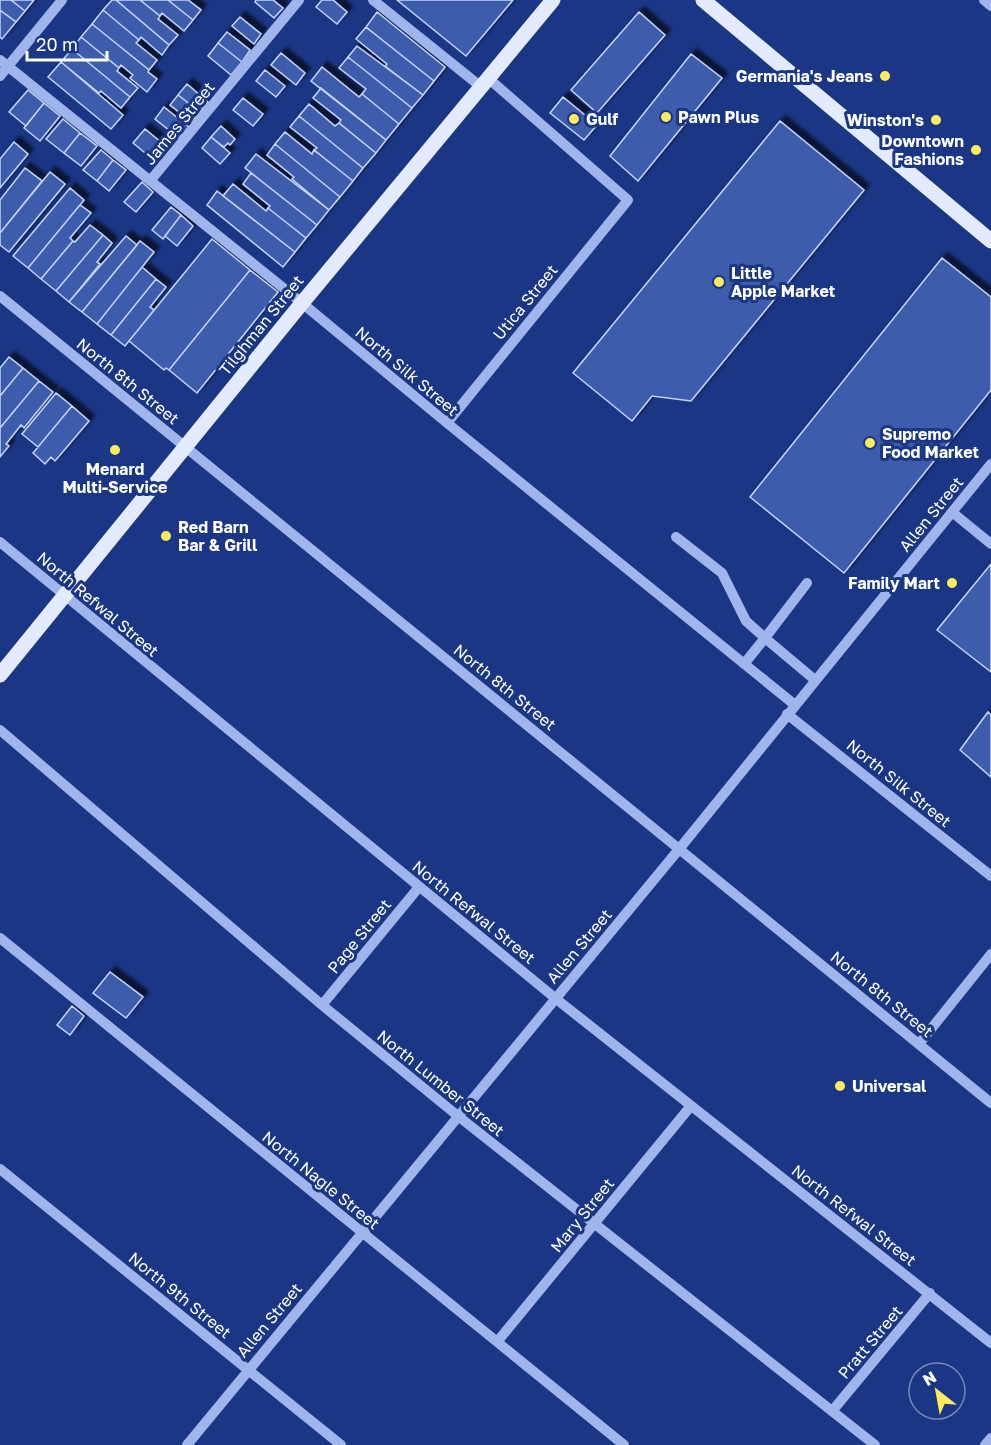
<svg xmlns="http://www.w3.org/2000/svg" width="991" height="1445" viewBox="0 0 991 1445" font-family="'Golos Text',sans-serif">
	<style>
		.building { fill: #3e5cab; stroke: #c4d3f8; stroke-width: 1.5; filter: url(#shadow) }
		.lines { fill: none; stroke-linecap: round; stroke-linejoin: round }
		.minor { stroke: #a0b5eb; stroke-width: 10 }
		.major { stroke: #e4eaff; stroke-width: 15 }
		.poi-dot { fill: #fdeb5b; stroke: #1a3684; stroke-width: 2 }
		.labels { text-anchor: middle; dominant-baseline: central; stroke-width: 6; stroke-linejoin: round; paint-order: stroke }
		.poi-label { font-size: 16px; font-weight: bold; fill: #fff; stroke: #1a3684; text-anchor: start }
		.street-label { font-size: 16px; fill: #fff; stroke: #1a3684 }
	</style>
	<defs>
		<filter id="shadow"><feDropShadow dx="5.5" dy="-5.5" stdDeviation="1.5" flood-color="#0009"/></filter>
	</defs>
	<rect width="100%" height="100%" fill="#1a3684"/>
	<path class="building" d="M0 0H11L25 11 16 22 0 10Z
		M11 0H34L25 11Z
		M112 0H116L169 45 162 55 141 37 139 40 103 10Z
		M116 0H140L160 16 158 19 178 35 169 45Z
		M140 0H168L193 20 184 31 162 13 160 16Z
		M168 0H188L201 10 193 20Z
		M256 0H273L283 8 274 18 255 2Z
		M322 0H333L347 12 337 24 316 7Z
		M397 0H513L466 56Z
		M0 10 16 22 2 39 0 37Z
		M103 10 139 40 136 43 157 60 149 70 92 24Z
		M377 12 445 67 434 81 366 27Z
		M639 12 665 35 597 113 571 90Z
		M240 17 261 34 254 44 232 26Z
		M92 24 149 70 148 72 157 79 147 92 130 78 133 75 121 65 119 68 81 37Z
		M366 27 434 81 423 95 385 66 387 64 356 39Z
		M227 32 250 50 242 62 218 43Z
		M81 37 119 68 117 71 138 88 130 97 72 49Z
		M218 43 242 62 231 75 208 56Z
		M357 46 423 95 412 108 348 57Z
		M72 49 130 97 121 108 101 91 99 93 61 62Z
		M281 53 305 73 296 85 271 65Z
		M691 54 722 78 638 181 610 156Z
		M348 57 412 108 399 124 362 94 366 89 339 68Z
		M61 62 123 115 111 129 48 77Z
		M322 67 359 97 362 94 399 124 386 140 311 81Z
		M265 70 285 86 276 97 256 81Z
		M187 84 208 102 200 112 178 95Z
		M321 88 386 140 376 153 339 123 341 120 313 98Z
		M28 90 44 103 26 126 9 112Z
		M178 95 200 112 192 122 170 105Z
		M563 97 597 125 584 140 550 113Z
		M243 98 263 114 253 126 233 110Z
		M44 103 60 116 40 141 24 128Z
		M309 104 335 126 339 123 376 153 363 168 299 116Z
		M164 107 189 127 179 138 155 119Z
		M299 116 363 168 353 181 314 150 317 148 290 127Z
		M63 119 80 133 64 153 46 139Z
		M780 121 864 190 691 401 652 396 632 421 573 373Z
		M221 126 235 139 230 145 228 143 224 147 211 137Z
		M145 129 168 148 156 162 133 143Z
		M285 132 312 154 314 150 353 181 340 197 275 144Z
		M80 133 97 146 81 166 64 153Z
		M211 137 230 153 220 164 202 148Z
		M14 142 28 154 0 188V159Z
		M275 144 340 197 329 210 292 179 294 177 267 155Z
		M101 150 113 160 97 181 83 170Z
		M256 154 329 210 317 225 245 168Z
		M113 160 126 170 109 191 97 181Z
		M25 168 42 181 0 233V200Z
		M50 172 65 184 9 252 0 245V233Z
		M251 173 317 225 306 238 268 208 270 206 243 184Z
		M142 182 153 192 136 212 124 202Z
		M233 184 266 211 268 208 306 238 295 252 223 196Z
		M70 188 84 200 28 268 13 256Z
		M217 191 295 252 283 267 207 205Z
		M80 205 91 213 70 238 73 241 41 279 28 268Z
		M171 207 181 215 163 239 152 230Z
		M181 215 193 226 177 246 165 236Z
		M90 225 103 235 56 291 41 279 73 241 75 242Z
		M103 235 112 243 97 262 100 264 69 302 56 291Z
		M126 236 137 245 82 312 69 302Z
		M212 239 250 270 169 370 166 368 164 370 129 341Z
		M140 241 154 252 97 324 82 312Z
		M942 258 991 297V390L844 573 750 497Z
		M142 267 156 279 111 335 97 324Z
		M250 270 278 292 197 393 169 370Z
		M156 279 166 287 150 307 154 310 125 346 111 335Z
		M9 357 23 368 0 396V368Z
		M23 368 39 381 0 428V396Z
		M39 381 53 392 24 428 21 425 6 444 9 446 0 457V428Z
		M56 393 72 406 38 447 22 434Z
		M72 406 89 421 55 461 51 457 45 464 33 453Z
		M991 564V672L937 630Z
		M988 712 991 715V777L960 750Z
		M110 972 143 997 126 1018 93 993Z
		M72 1006 84 1016 70 1035 57 1025Z"/>
	<g class="lines">
		<path class="minor" d="M373 0 480 86
			M984 0 991 6
			M0 60 302 303 447 423 795 705
			M0 76 62 0
			M150 181 299 0
			M0 296 991 1103
			M447 423 628 200 488 78
			M952 512 991 544
			M676 537 722 573 746 621 765 638 744 664
			M0 542 555 998 991 1343
			M807 583 765 638 815 680
			M787 714 991 876
			M0 730 322 1005 458 1116 875 1445
			M0 938 624 1445
			M322 1005 419 887
			M919 1044 991 954
			M0 1169 341 1445
			M497 1342 690 1107
			M833 1410 930 1293
			M187 1445 680 848 991 464
			M985 1445 991 1438"/>
		<path class="major" d="M703 0 991 241
			M0 675 302 303 553 0"/>
	</g>
	<g class="poi-dot">
		<circle cx="885" cy="76" r="6"/>
		<circle cx="666" cy="117" r="6"/>
		<circle cx="574" cy="119" r="6"/>
		<circle cx="936" cy="120" r="6"/>
		<circle cx="976" cy="150" r="6"/>
		<circle cx="719" cy="282" r="6"/>
		<circle cx="870" cy="443" r="6"/>
		<circle cx="115" cy="450" r="6"/>
		<circle cx="166" cy="536" r="6"/>
		<circle cx="952" cy="583" r="6"/>
		<circle cx="840" cy="1086" r="6"/>
	</g>
	<g class="labels">
		<g class="poi-label">
			<text x="873" y="76" text-anchor="end">Germania's Jeans</text>
			<text x="678" y="117">Pawn Plus</text>
			<text x="586" y="119">Gulf</text>
			<text x="924" y="120" text-anchor="end">Winston's</text>
			<text x="964" y="141" text-anchor="end">Downtown<tspan x="964" dy="18">Fashions</tspan></text>
			<text x="731" y="273">Little<tspan x="731" dy="18">Apple Market</tspan></text>
			<text x="882" y="434">Supremo<tspan x="882" dy="18">Food Market</tspan></text>
			<text x="115" y="469" text-anchor="middle">Menard<tspan x="115" dy="18">Multi-Service</tspan></text>
			<text x="178" y="527">Red Barn<tspan x="178" dy="18">Bar &amp; Grill</tspan></text>
			<text x="940" y="583" text-anchor="end">Family Mart</text>
			<text x="852" y="1086">Universal</text>
		</g>
		<g class="street-label">
			<text transform="translate(179 123) rotate(-51)">James Street</text>
			<text transform="translate(525 302) rotate(-51)">Utica Street</text>
			<text transform="translate(261 325) rotate(-51)">Tilghman Street</text>
			<text transform="translate(407 371) rotate(40)">North Silk Street</text>
			<text transform="translate(128 381) rotate(39)">North 8th Street</text>
			<text transform="translate(931 514) rotate(-51)">Allen Street</text>
			<text transform="translate(98 604) rotate(40)">North Refwal Street</text>
			<text transform="translate(505 687) rotate(39)">North 8th Street</text>
			<text transform="translate(899 783) rotate(39)">North Silk Street</text>
			<text transform="translate(474 912) rotate(39)">North Refwal Street</text>
			<text transform="translate(359 936) rotate(-51)">Page Street</text>
			<text transform="translate(579 946) rotate(-50)">Allen Street</text>
			<text transform="translate(882 994) rotate(39)">North 8th Street</text>
			<text transform="translate(441 1083) rotate(39)">North Lumber Street</text>
			<text transform="translate(321 1180) rotate(39)">North Nagle Street</text>
			<text transform="translate(582 1215) rotate(-51)">Mary Street</text>
			<text transform="translate(854 1215) rotate(38)">North Refwal Street</text>
			<text transform="translate(180 1295) rotate(39)">North 9th Street</text>
			<text transform="translate(269 1320) rotate(-50)">Allen Street</text>
			<text transform="translate(870 1342) rotate(-50)">Pratt Street</text>
		</g>
	</g>
	<g transform="translate(937 1391) rotate(329)"><circle r="28" fill="#1a3684" stroke="#7686b5" stroke-width="1.5"/>
	<path d="M0-4.5L10 22L0 15L-10 22Z" fill="#fdeb5b"/>
	<text y="-9" font-size="16" font-weight="bold" text-anchor="middle" fill="#ffffff">N</text>
	</g>
	<path d="M27 51v9h80v-9" fill="none" stroke="#ffffff" stroke-width="3"/>
	<text x="36" y="51" font-size="18" fill="#ffffff" stroke="#1a3684" stroke-width="4.5" paint-order="stroke">20 m</text>
</svg>
